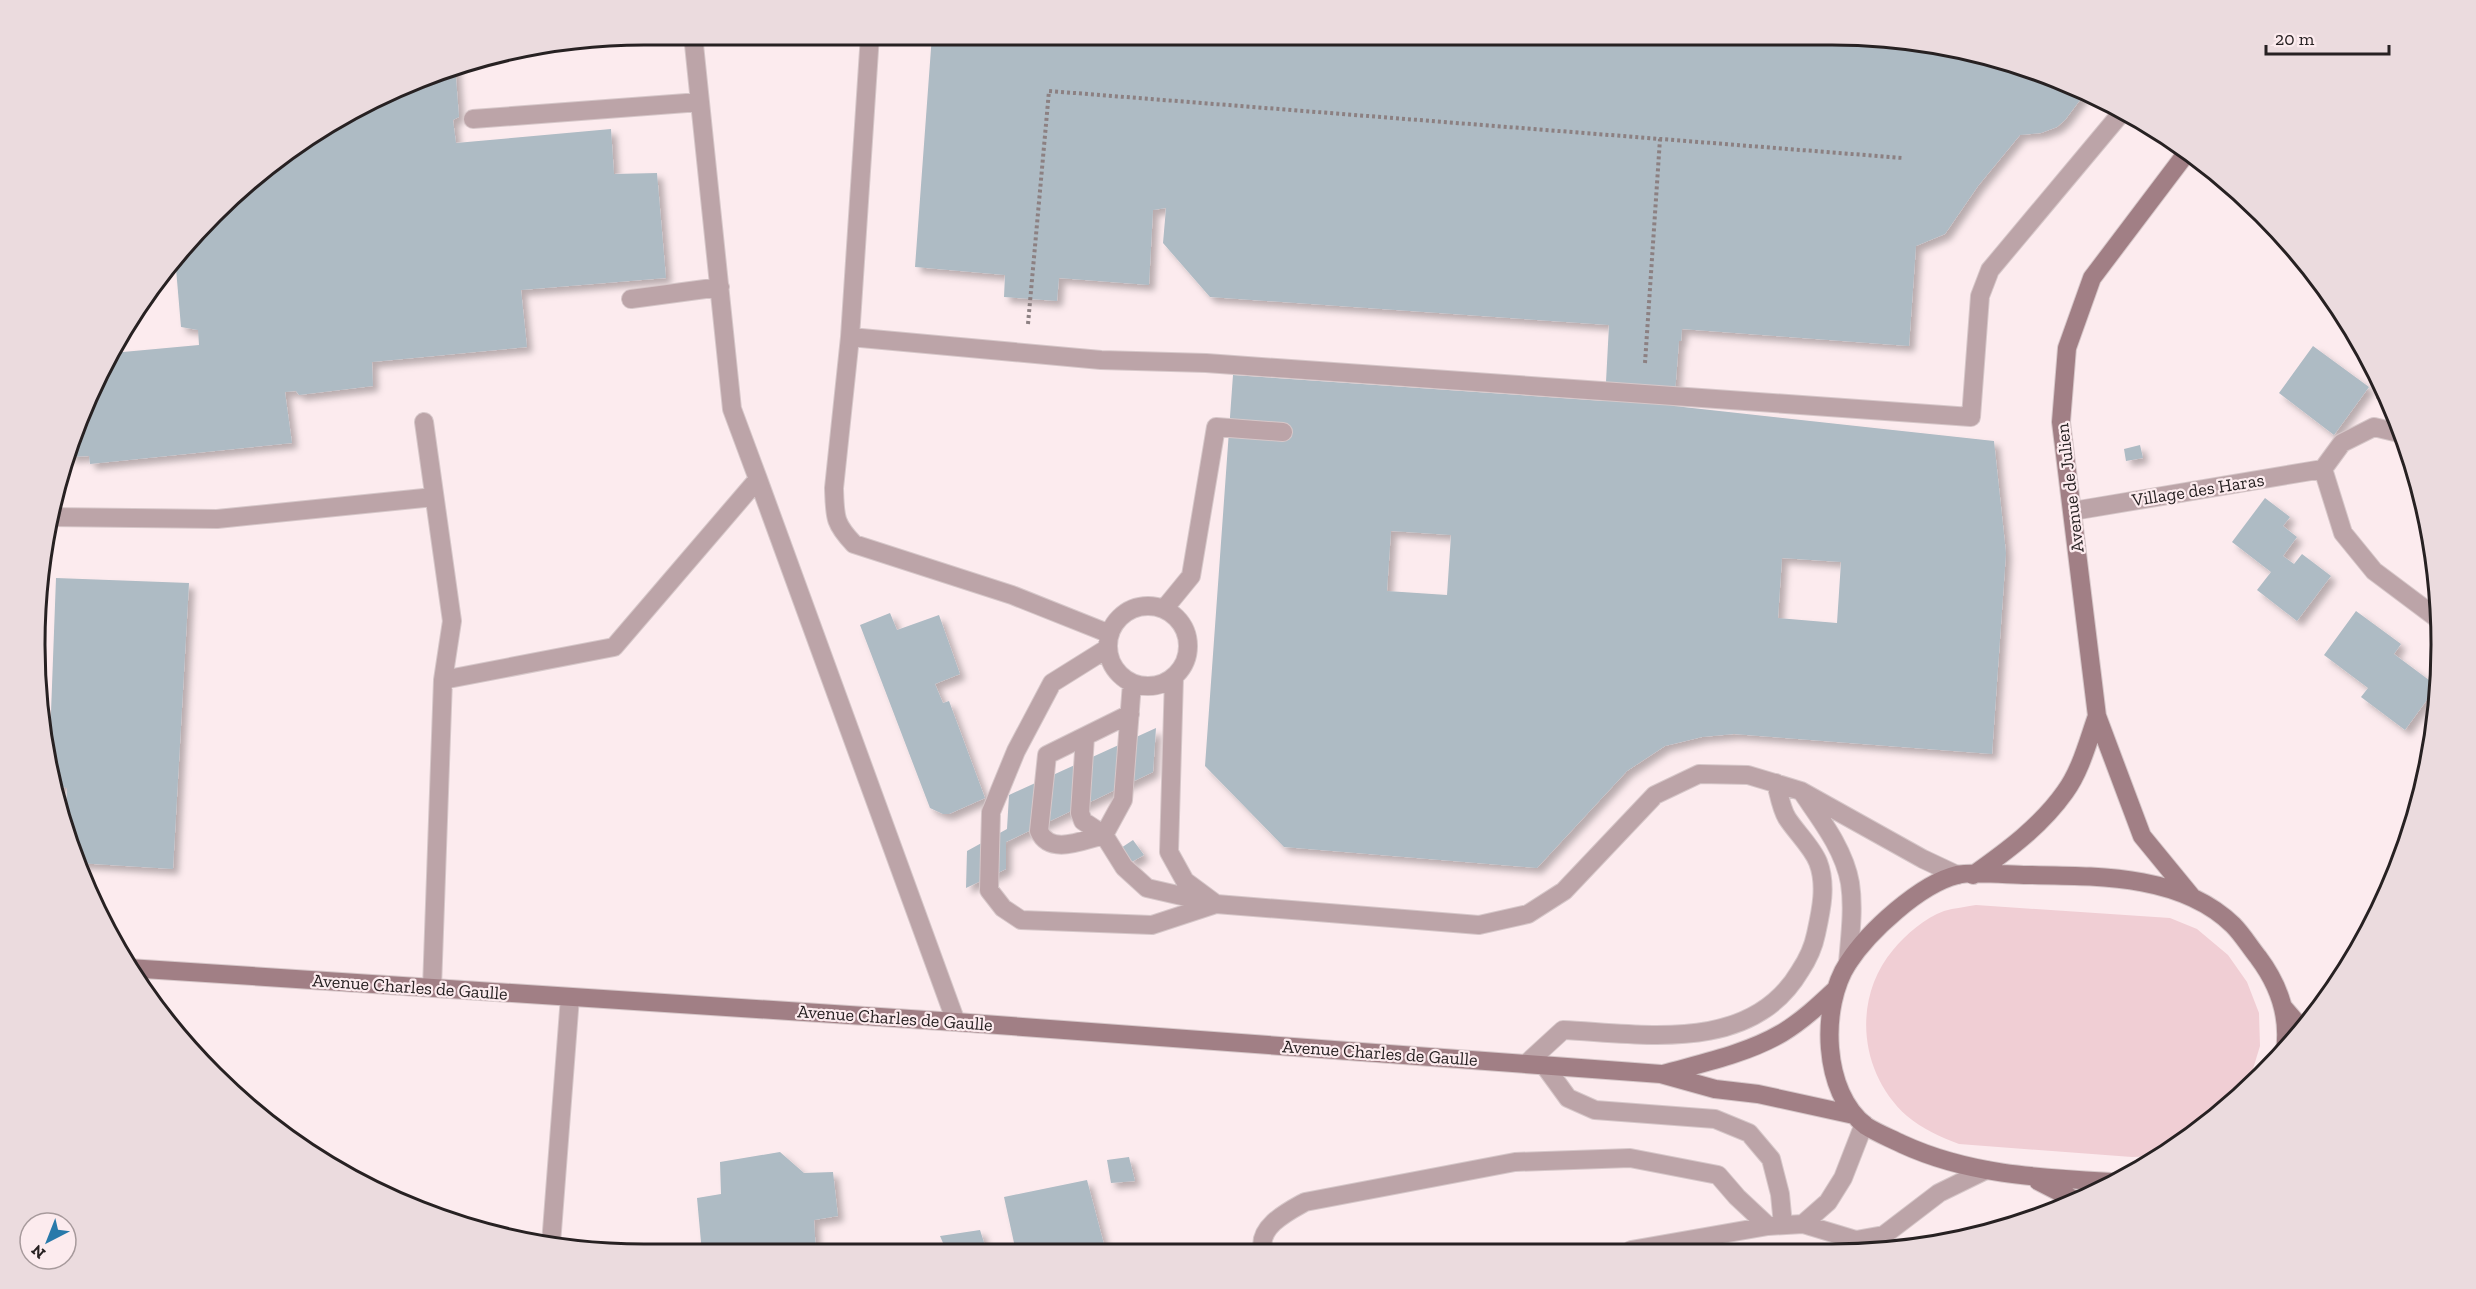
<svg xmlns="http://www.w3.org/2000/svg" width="2476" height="1289" viewBox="0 0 2476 1289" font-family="'Zilla Slab',serif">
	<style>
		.green { fill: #f0ced4 }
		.building { fill: #aebbc4; fill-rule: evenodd; filter: url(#shadow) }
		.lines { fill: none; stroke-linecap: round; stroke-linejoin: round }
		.lane-casing { stroke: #d6c7c9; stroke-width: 20 }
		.secondary-casing { stroke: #d6c7c9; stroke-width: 20 }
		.path { stroke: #8c8082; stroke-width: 4; stroke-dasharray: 3 3; stroke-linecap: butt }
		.lane { stroke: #bca4a8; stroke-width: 18 }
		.secondary { stroke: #a17f85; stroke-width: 18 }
		.labels { text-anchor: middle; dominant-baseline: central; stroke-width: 4.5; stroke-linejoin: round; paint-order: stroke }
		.street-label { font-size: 18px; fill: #272122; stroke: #fcebee }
		.rim { fill: none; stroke: #272122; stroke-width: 3 }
	</style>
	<defs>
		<filter id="shadow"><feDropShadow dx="5.5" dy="5.5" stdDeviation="3" flood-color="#0004"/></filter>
	</defs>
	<rect width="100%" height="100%" fill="#fcebee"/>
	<path class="green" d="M1976 905 2170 918 2197 929 2228 955 2247 982 2259 1013 2260 1046 2249 1082 2171 1151 2156 1156 2132 1157 1959 1144C1940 1137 1923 1129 1907 1116 1859 1073 1852 999 1893 950 1906 934 1925 918 1944 911 1954 908 1966 907 1976 905Z"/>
	<path class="building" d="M932 35 1871 36 1990 55 2086 92 2065 120 2057 127 2041 133 2020 135 1978 186 1945 234 1916 246 1909 346 1682 329 1681 341H1679L1674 406 1994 441 2006 553 1992 754 1734 734 1702 737 1665 746 1627 771 1537 868 1284 847 1205 766 1233 375 1605 401 1609 325 1210 297 1163 243 1166 208 1153 210 1149 285 1059 278 1057 301 1004 297 1005 275 915 267ZM1391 531 1451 535 1447 595 1387 591ZM1782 558 1841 562 1837 623 1778 618Z
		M455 65 459 117 453 120 456 143 611 129 614 174 657 173 666 278 521 290 527 347 372 362 373 386 299 395 296 391 285 392 292 443 90 464 89 456 69 457 68 449 81 411 112 353 199 345 198 330 181 327 175 257 186 242 273 161 340 116Z
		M2313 346 2369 387 2334 435 2279 393Z
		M2140 445 2143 458 2126 461 2124 449Z
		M2265 498 2290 517 2283 526 2297 537 2283 556 2294 564 2302 554 2331 576 2297 621 2257 590 2271 572 2232 542Z
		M56 578 189 583 173 869 78 863 65 827 67 788 53 786 49 766Z
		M2356 611 2401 644 2394 654 2437 686 2405 730 2361 697 2368 688 2324 655Z
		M890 613 897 630 939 615 960 674 935 684 943 703 949 701 985 798 949 814H943L930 808 860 625Z
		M1156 728 1153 772 1006 842V869L966 888 967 851 1007 829 1009 795Z
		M1133 840 1144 855 1130 863 1121 848Z
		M780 1152 804 1173 833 1172 838 1216 814 1220 816 1253H702L697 1198 721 1194 720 1162Z
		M1129 1157 1135 1181 1111 1183 1107 1160Z
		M1087 1180 1105 1248 1085 1252H1016L1004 1197Z
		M980 1230 987 1252H947L940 1236Z"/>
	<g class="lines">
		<defs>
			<path id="lane" d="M693 35 732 409 758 479
				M870 35 850 337 834 488C835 517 834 523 854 544L1012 595 1110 634
				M473 119 700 102
				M631 299 720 287
				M850 337 1101 360 1206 363 1971 417 1980 296 1990 270 2123 111
				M424 422 452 621 443 680
				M2323 469 2343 533 2374 571 2438 619
				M2073 511 2323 469 2342 443 2374 427 2403 434
				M50 517 217 519 434 497
				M1108 646a40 40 0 1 1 80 0a40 40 0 1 1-80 0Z
				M1164 609 1191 576 1216 427 1283 432
				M1108 648 1052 683 1016 751 991 812 989 890 1003 908 1021 920 1152 925 1216 904
				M1174 677 1169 852 1185 881 1216 904 1479 925 1528 914 1564 891 1655 795 1699 774 1748 775 1801 791 1923 859 1957 875
				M1132 683 1123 800 1104 835 1124 867 1147 888 1208 902
				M1085 737 1080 813 1083 821 1104 835
				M1802 792C1821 820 1844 849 1850 883 1854 909 1850 937 1848 963
				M1104 835C1083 840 1050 856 1039 831L1047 755 1130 714
				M432 988 443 680 614 647 758 479 956 1022
				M1526 1064 1563 1030C1644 1034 1751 1054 1800 971 1808 959 1813 949 1816 934 1821 911 1827 885 1818 862 1812 847 1796 832 1787 818 1781 808 1779 794 1776 783
				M1544 1065 1568 1098 1595 1110 1715 1119 1749 1133 1771 1159 1780 1194 1783 1225
				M1803 1224 1828 1202 1843 1178 1864 1124
				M551 1244 570 997
				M1631 1250 1768 1226 1803 1224 1856 1240 1884 1235 1939 1193 1986 1170
				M1263 1251C1257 1227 1287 1212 1305 1202L1515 1162 1630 1158 1718 1175 1737 1197 1768 1226"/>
			<path id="secondary" d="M2188 151 2092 278 2067 348 2061 422 2097 716 2142 836 2192 897
				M1973 875C2007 851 2041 826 2065 792 2081 770 2088 741 2097 716
				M128 968 956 1022 1661 1074 1715 1089 1758 1094 1854 1115
				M2284 1008 2302 1029
				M1663 1074C1702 1063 1746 1054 1782 1033 1802 1021 1819 1005 1836 989
				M2038 1181 2077 1201
				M2114 1182C2041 1178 1969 1175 1902 1144 1890 1138 1877 1133 1866 1126 1822 1093 1820 1006 1848 963 1868 932 1920 884 1957 875 1971 871 2010 875 2027 875 2096 876 2181 874 2233 925 2242 934 2250 947 2258 957 2279 985 2290 1016 2285 1051"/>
		</defs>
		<use href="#lane" class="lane-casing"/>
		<use href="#secondary" class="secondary-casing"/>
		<path class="path" d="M1028 324 1049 91 1903 158
			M1645 363 1660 139
			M2378 399 2382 389"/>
		<use href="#lane" class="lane"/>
		<use href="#secondary" class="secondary"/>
	</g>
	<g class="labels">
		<g class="street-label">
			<text transform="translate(2070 488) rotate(-97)">Avenue de Julien</text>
			<text transform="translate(2198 490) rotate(-9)">Village des Haras</text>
			<text transform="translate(410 987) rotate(4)">Avenue Charles de Gaulle</text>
			<text transform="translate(895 1018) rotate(4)">Avenue Charles de Gaulle</text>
			<text transform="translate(1380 1053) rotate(4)">Avenue Charles de Gaulle</text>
		</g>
	</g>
	<path d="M0 0H2476V1289H0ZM644 45H1832A599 599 0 0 1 2431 644V645A599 599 0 0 1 1832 1244H644A599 599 0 0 1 45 645V644A599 599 0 0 1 644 45Z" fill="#ebdbde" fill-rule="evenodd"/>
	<path class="rim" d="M644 45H1832A599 599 0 0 1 2431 644V645A599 599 0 0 1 1832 1244H644A599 599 0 0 1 45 645V644A599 599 0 0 1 644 45Z"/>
	<g transform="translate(48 1241) rotate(222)"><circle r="28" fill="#fcebee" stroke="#a79a9c" stroke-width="1.5"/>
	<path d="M0-4.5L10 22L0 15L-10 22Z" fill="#2879aa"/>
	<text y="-9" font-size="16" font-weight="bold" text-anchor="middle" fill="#272122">N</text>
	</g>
	<path d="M2266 45v9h123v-9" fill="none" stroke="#272122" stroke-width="3"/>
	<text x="2275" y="45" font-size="18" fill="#272122" stroke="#fcebee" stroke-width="4.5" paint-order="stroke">20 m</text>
</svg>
